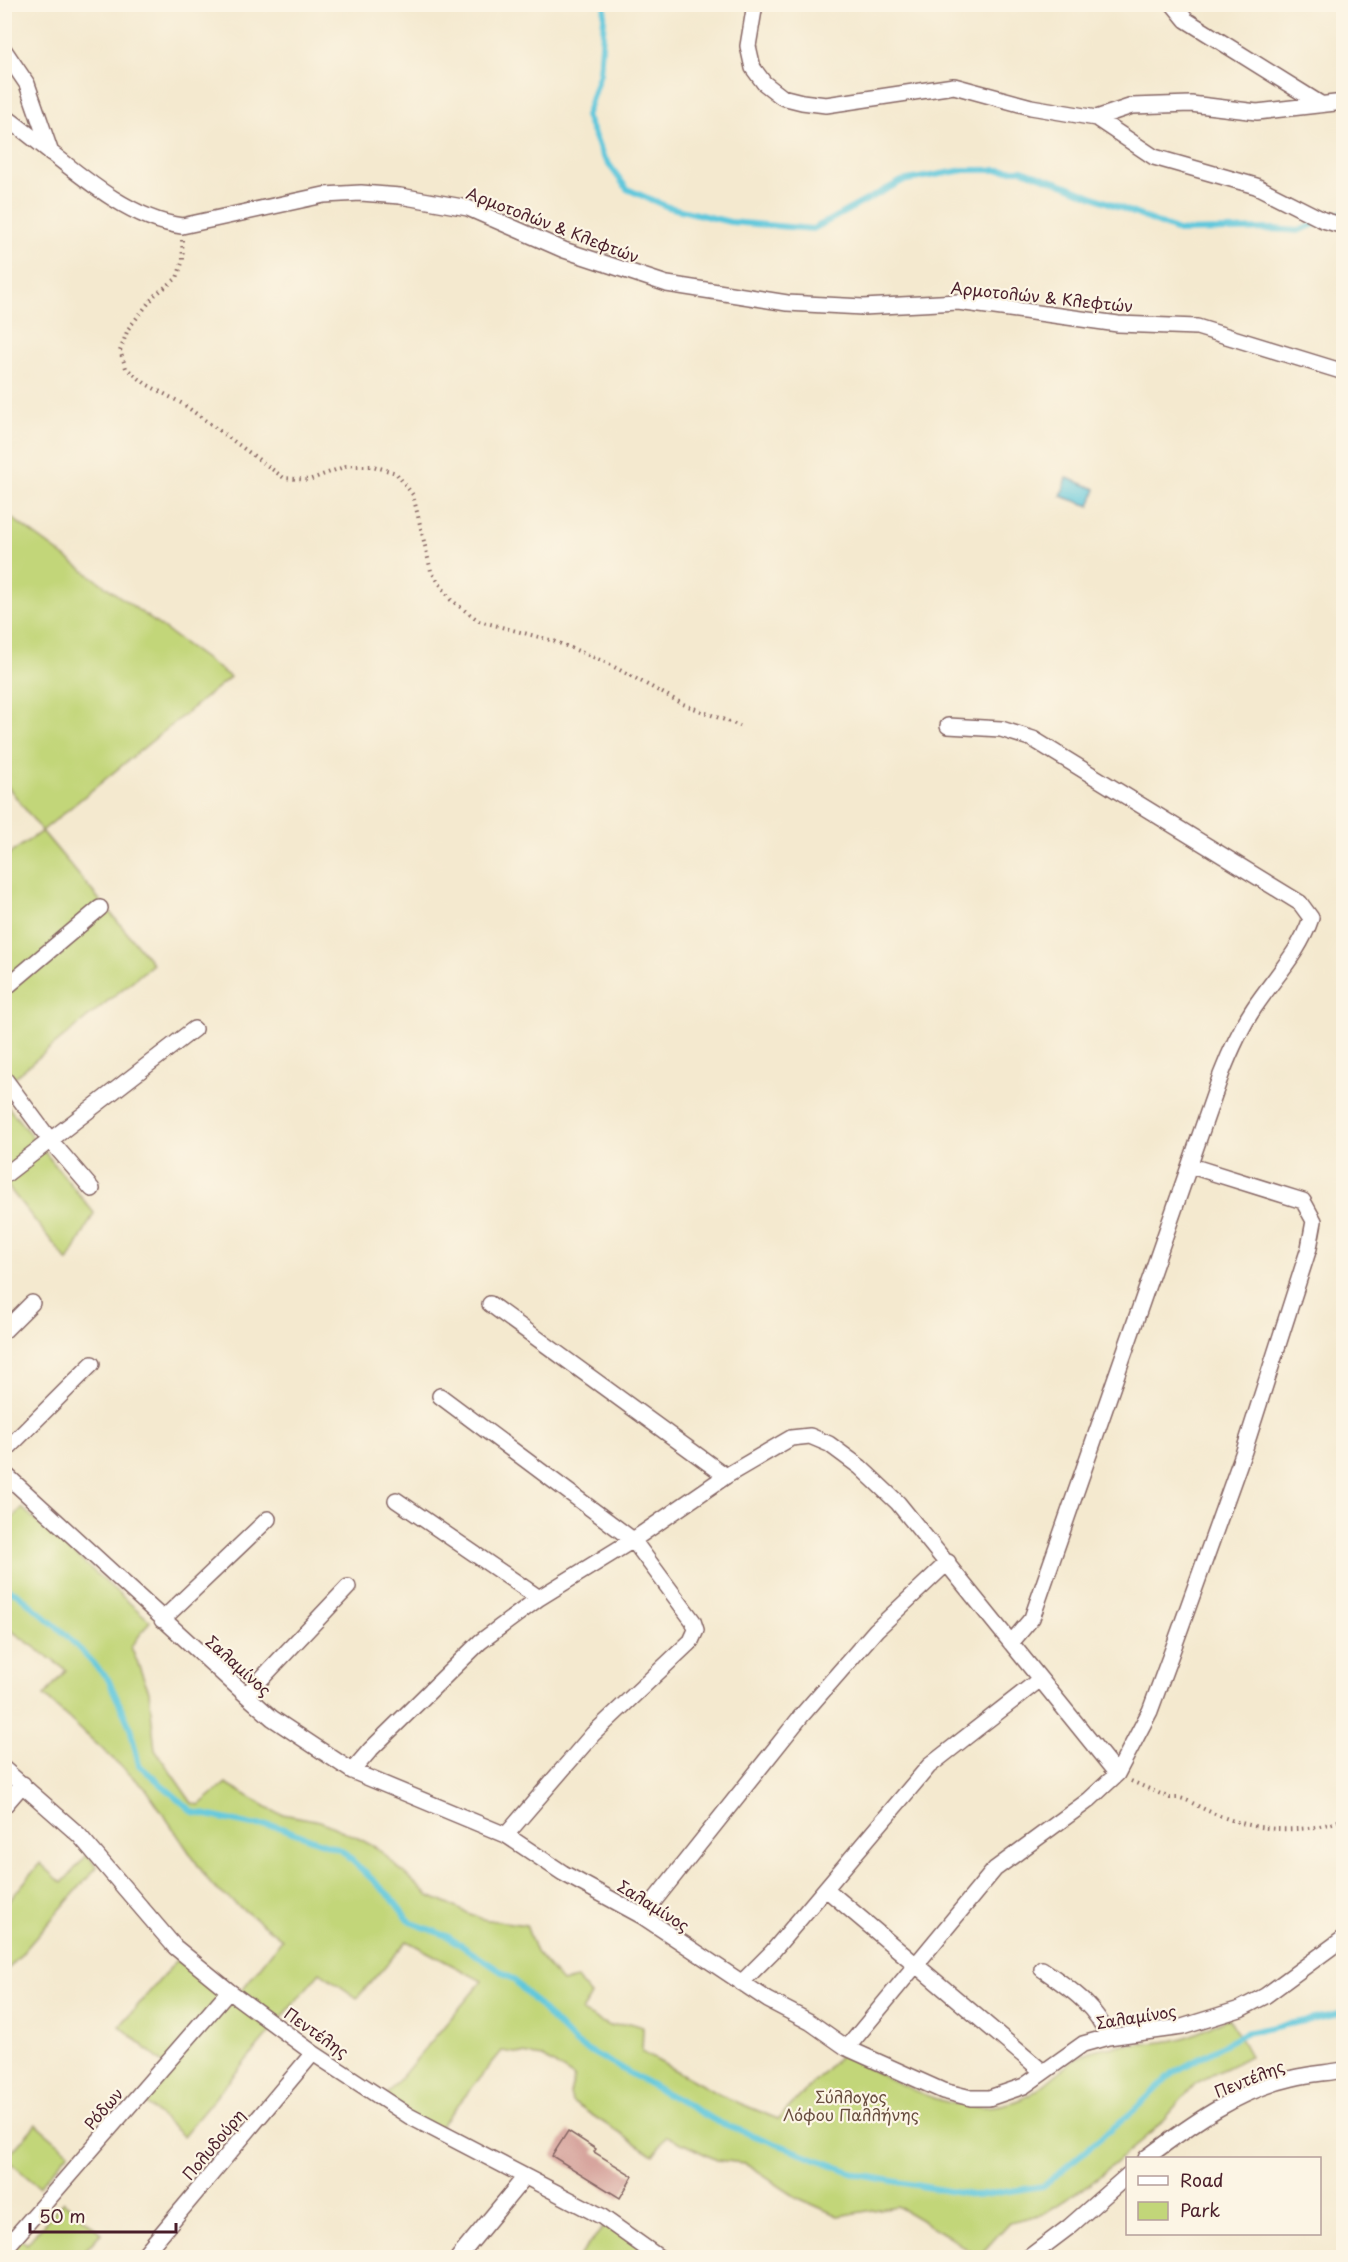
<svg xmlns="http://www.w3.org/2000/svg" width="1348" height="2262" viewBox="0 0 1348 2262" font-family="'Playpen Sans',sans-serif">
	<style>
		.green { fill: #c2d679; stroke: #867a52; stroke-width: 1.5 }
		.water { fill: #5fc7dc; stroke: #547384; stroke-width: 1.5 }
		.lines { fill: none; stroke-linecap: round; stroke-linejoin: round }
		.stream { stroke: #5fc7dc; stroke-width: 6 }
		.building { fill: #d7a59e }
		.street-casing { stroke: #866664; stroke-width: 18 }
		.path { stroke: #866664; stroke-width: 4; stroke-dasharray: 1.5 4.5; stroke-linecap: butt }
		.street { stroke: #fff; stroke-width: 15 }
		.labels { text-anchor: middle; dominant-baseline: central; stroke-width: 4.5; stroke-linejoin: round; paint-order: stroke }
		.street-label { font-size: 16px; fill: #4a1f2b; stroke: #fcf5e5 }
		.park-label { font-size: 16px; fill: #684d3e; stroke: #fcf5e5 }
	</style>
	<rect width="100%" height="100%" fill="#fcf5e5"/>
	<filter id="ink" filterUnits="userSpaceOnUse"><feTurbulence type="fractalNoise" baseFrequency=".0167" numOctaves="2"/><feDisplacementMap in="SourceGraphic" scale="12" xChannelSelector="R" yChannelSelector="G"/><feConvolveMatrix kernelMatrix="1 2 1 2 8 2 1 2 1" color-interpolation-filters="sRGB"/></filter>
	<filter id="wash" filterUnits="userSpaceOnUse"><feTurbulence type="fractalNoise" baseFrequency=".008" numOctaves="4" result="noise"/><feDisplacementMap in="SourceGraphic" scale="24" xChannelSelector="R" yChannelSelector="G"/><feGaussianBlur stdDeviation="1.35" result="paint"/><feColorMatrix in="noise" values="0 0 0 0 0 0 0 0 0 0 0 0 0 0 0 0 0 1.4 0 .05"/><feComposite in="paint" operator="in"/></filter>
	<g filter="url(#wash)">
		<rect width="100%" height="100%" fill="#f4e9cf"/>
		<path class="green" d="M5 513 230 677 42 831 153 964 5 1085V857L42 831 5 783Z
			M4 1102 94 1213 68 1262 5 1183Z
			M22 1508 150 1621 131 1647 149 1691 155 1750 192 1803 199 1805 226 1783 277 1813 320 1821 354 1836 377 1848 429 1896 482 1919 526 1925 536 1952 562 1982 577 1979 591 1995 582 2012 609 2026 630 2023 643 2027 642 2052 720 2095 778 2119 841 2054C895 2080 959 2125 1021 2099 1047 2088 1063 2063 1089 2052 1117 2041 1149 2047 1179 2039 1196 2035 1213 2025 1229 2018L1250 2056 1196 2083 1154 2130 1089 2185 1043 2214 1010 2222 978 2257 948 2236 897 2206 838 2216 796 2197 744 2163 717 2160 667 2136 653 2155 572 2102 570 2094 574 2077 543 2057 502 2051 433 2135 378 2105 482 1981 407 1941 357 1998 320 1972 183 2136 144 2102 171 2070 120 2026 177 1960 233 2001 282 1939 212 1886 147 1790 44 1696 66 1670 5 1626 4 1527Z
			M87 1855 97 1867 5 1973V1906L40 1863 62 1883Z
			M36 2124 69 2152 39 2187 6 2159Z
			M63 2201 101 2233 79 2257H5L4 2226 27 2244Z
			M612 2217 646 2242 633 2257 577 2258Z"/>
		<path class="water" d="M1067 478 1096 489 1090 506 1061 496Z"/>
		<g class="lines">
			<path class="stream" d="M605 4 600 73 586 116 603 156 627 189 668 207 730 222 813 229 902 181 964 170H1022L1062 184 1178 231 1274 229 1298 231 1344 212
				M4 1587 18 1594 64 1633 108 1679 130 1727 139 1765 193 1812 252 1825 276 1826 341 1850 391 1897 410 1922 447 1936 514 1980 575 2043 718 2122 859 2175 977 2196 1043 2186 1132 2112 1173 2073 1245 2033 1344 2013"/>
		</g>
		<g id="blocks">
			<path class="building" d="M568 2131 596 2149 594 2152 633 2176 620 2198 552 2156Z"/>
		</g>
	</g>
	<g filter="url(#ink)">
		<use href="#blocks" fill-opacity="0" stroke="#866664" stroke-width="1.5"/>
		<g class="lines">
			<defs>
				<path id="street" d="M755 4 748 46 753 68 764 83 782 97 802 102 826 105 954 86 1031 107 1096 118 1132 106 1191 104 1257 112 1344 102
					M1173 4 1186 20 1319 103
					M4 50 27 84 51 153
					M4 116C57 153 118 218 182 226L324 195 361 193 400 196 468 208 564 250 667 284 787 303 863 307 958 302 1118 324 1197 327 1344 372
					M1096 118 1154 157 1256 186 1323 220 1344 226
					M948 726 1001 729 1033 739 1300 903 1311 918C1300 952 1273 979 1254 1008 1240 1029 1230 1052 1221 1075L1032 1618 1011 1643
					M4 989 100 908
					M4 1078 50 1140 92 1189
					M4 1176 194 1029
					M490 1304 726 1476
					M4 1331 32 1303
					M440 1396 633 1540 693 1621 696 1630 691 1641 593 1734 506 1835
					M4 1452 92 1364
					M4 1473 246 1695 272 1718 352 1771 506 1835 563 1873 642 1916 768 2000 810 2022 847 2048 943 2091 971 2098H989L1024 2086 1083 2044 1108 2037 1182 2027 1240 2009 1265 1996 1344 1938
					M396 1500 539 1598
					M162 1620 268 1519
					M246 1695 348 1587
					M4 1769 79 1835 175 1947 229 1991 313 2053 409 2116 601 2216 660 2258
					M352 1771 371 1749 480 1642 539 1598 633 1540 726 1476 791 1438 810 1436 829 1444 860 1467 898 1503 1117 1774
					M4 1806 23 1784
					M826 1889 1043 2072
					M642 1916 802 1715 876 1630 948 1562
					M1042 1969C1069 1988 1096 2005 1108 2037
					M741 1983 772 1952 929 1766 1039 1680
					M847 2048 995 1869 1089 1800 1117 1774 1150 1711 1177 1638 1244 1451 1309 1248 1314 1221 1303 1201 1191 1166
					M1146 2158C1190 2125 1238 2090 1293 2078 1309 2074 1327 2073 1344 2070
					M4 2250 229 1991
					M141 2258 313 2053
					M458 2258 524 2178
					M1028 2258 1069 2227 1128 2175"/>
			</defs>
			<use href="#street" class="street-casing"/>
			<path class="path" d="M182 240 183 260 177 278 155 295 128 329 120 351 126 368 146 384 183 404 284 478 309 480 346 466H373L396 473 413 495 431 571 451 600 479 621 554 641 605 662 683 704 740 726
				M1131 1781 1170 1798H1180C1188 1800 1194 1804 1202 1808 1246 1830 1297 1837 1344 1819"/>
			<use href="#street" class="street"/>
		</g>
	</g>
	<g class="labels">
		<g class="street-label">
			<text transform="translate(553 224) rotate(21)">Αρμοτολών &amp; Κλεφτών</text>
			<text transform="translate(1042 296) rotate(6)">Αρμοτολών &amp; Κλεφτών</text>
			<text transform="translate(239 1665) rotate(42)">Σαλαμίνος</text>
			<text transform="translate(654 1905) rotate(32)">Σαλαμίνος</text>
			<text transform="translate(1136 2016) rotate(-9)">Σαλαμίνος</text>
			<text transform="translate(317 2032) rotate(35)">Πεντέλης</text>
			<text transform="translate(1249 2078) rotate(-22)">Πεντέλης</text>
			<text transform="translate(103 2108) rotate(-49)">Ρόδων</text>
			<text transform="translate(213 2144) rotate(-50)">Πολυδούρη</text>
		</g>
		<g class="park-label">
			<text x="851" y="2096">Σύλλογος<tspan x="851" dy="18">Λόφου Παλλήνης</tspan></text>
		</g>
	</g>
	<rect width="1348" height="2262" fill="none" stroke="#fcf5e5" stroke-width="24"/>
	<rect x="1126" y="2157" width="195" height="78" fill="#fcf5e5" stroke="#b59f9b" stroke-width="1.5"/>
	<rect x="1138" y="2176" width="30" height="9" fill="#ffffff" stroke="#b59f9b" stroke-width="1.5"/>
	<text x="1180" y="2187" font-size="18" fill="#4a1f2b">Road</text>
	<rect x="1138" y="2202" width="30" height="18" fill="#c2d679" stroke="#b59f9b" stroke-width="1.5"/>
	<text x="1180" y="2217" font-size="18" fill="#4a1f2b">Park</text>
	<path d="M30 2223v9h146v-9" fill="none" stroke="#4a1f2b" stroke-width="3"/>
	<text x="39" y="2223" font-size="18" fill="#4a1f2b" stroke="#fcf5e5" stroke-width="4.5" paint-order="stroke">50 m</text>
</svg>
